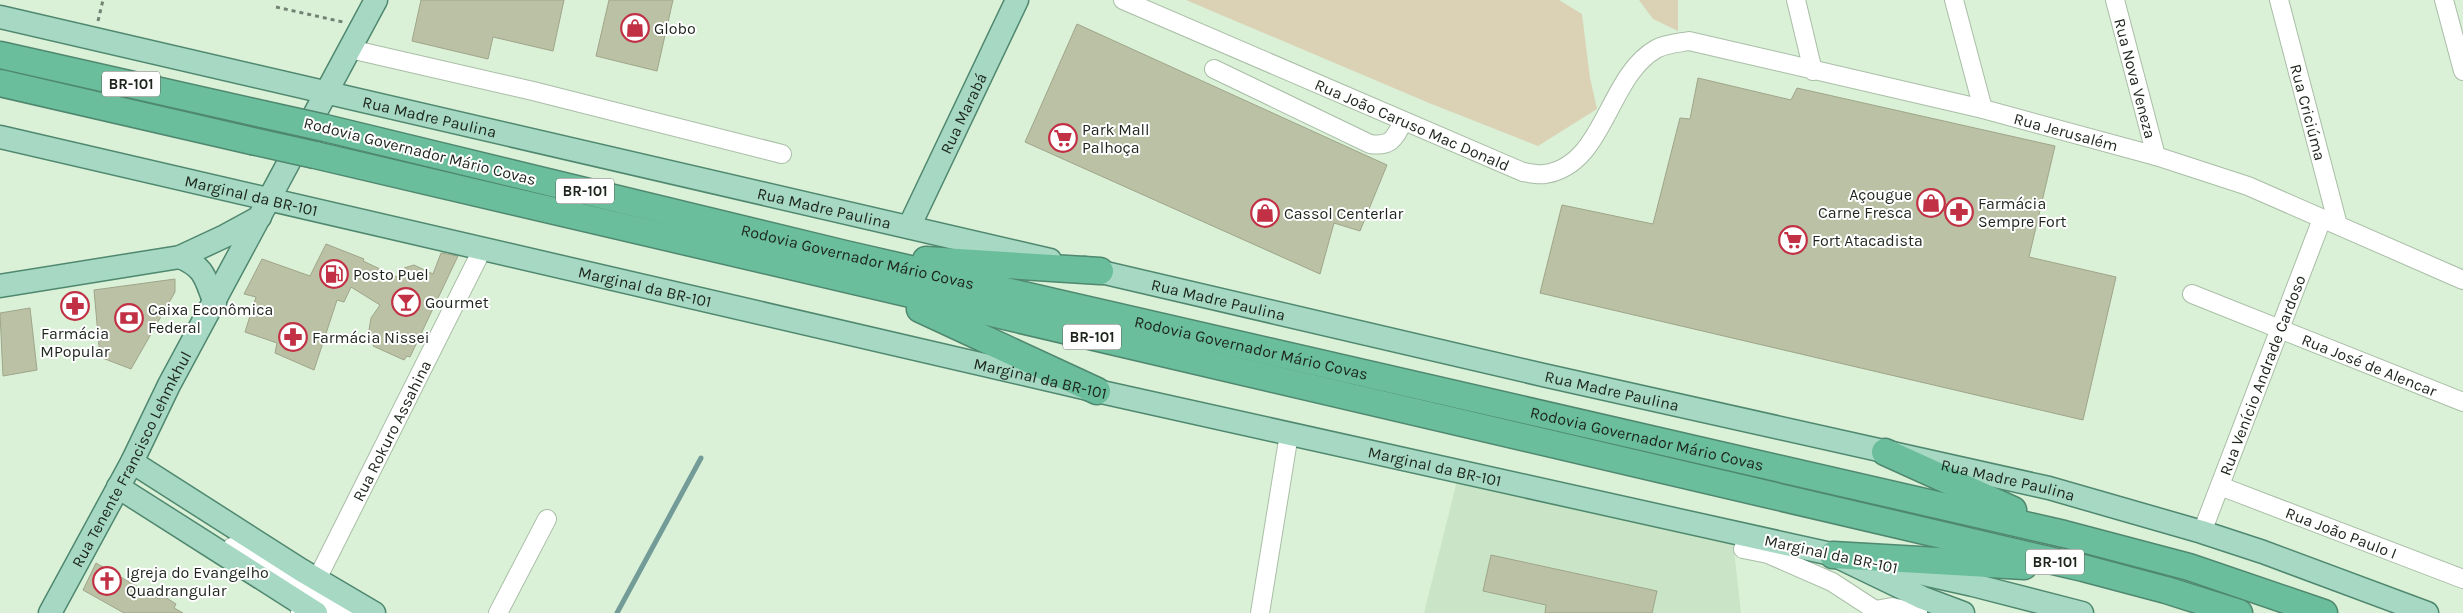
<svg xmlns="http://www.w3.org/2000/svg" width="2463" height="613" viewBox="0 0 2463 613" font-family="Karla,sans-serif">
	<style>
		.built { fill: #c9e4c6 }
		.green { fill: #dbd2b5 }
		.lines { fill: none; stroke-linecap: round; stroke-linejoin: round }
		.stream { stroke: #739b98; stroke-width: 5 }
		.building { fill: #bbc1a4; stroke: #9fa589 }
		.minor-casing { stroke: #a9bea6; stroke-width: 20 }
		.major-casing { stroke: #4f886f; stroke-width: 25 }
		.highway-casing { stroke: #4f886f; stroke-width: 29 }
		.path { stroke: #738272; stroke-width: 3; stroke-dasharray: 4 4; stroke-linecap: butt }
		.minor { stroke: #fff; stroke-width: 18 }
		.major { stroke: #a6d8c4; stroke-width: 22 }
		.highway { stroke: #6abe9c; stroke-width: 26 }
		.highway-bridge-casing { stroke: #4f886f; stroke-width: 29; stroke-linecap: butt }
		.highway-bridge { stroke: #6abe9c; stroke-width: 26 }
		.labels { text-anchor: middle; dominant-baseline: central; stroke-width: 4; stroke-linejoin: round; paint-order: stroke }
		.shield { fill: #fff; stroke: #616660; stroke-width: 1 }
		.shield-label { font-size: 15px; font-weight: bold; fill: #1d251c }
		.poi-label { font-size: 16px; fill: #1d251c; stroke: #fff; text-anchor: start }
		.street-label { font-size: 16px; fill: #1d251c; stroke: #fff }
	</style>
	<rect width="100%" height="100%" fill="#daf0d7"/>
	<path class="built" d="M1457 481 1733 541 1741 613H1424Z"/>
	<path class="green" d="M1186 0H1559L1582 14 1590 78 1597 109 1538 146 1429 103Z
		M1639 0H1678V31L1653 19Z"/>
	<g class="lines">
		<path class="stream" d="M617 613 701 458"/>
	</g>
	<path class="building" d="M421 0H564L553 51 493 37 488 59 412 41Z
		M609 0H673L657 71 596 56Z
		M1077 24 1387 165 1360 231 1334 223 1320 274 1025 142Z
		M1698 78 1791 100 1797 88 2055 146 2029 257 2116 277 2083 420 1540 293 1562 205 1653 224 1680 118 1690 119Z
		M326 244 364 259 363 261 399 278 404 268 414 265 433 274 441 253 458 256 410 357 407 356 404 360 373 346 376 340 368 336 371 318 380 305 351 287 344 302 337 300 314 370 275 353 277 343 245 332 256 297 244 294 262 259 310 276Z
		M175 279V292L131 369 100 357 94 290Z
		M30 308 37 370 3 376 0 313Z
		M1491 555 1657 591 1652 613H1545L1546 605 1483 591Z
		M96 563 159 599 162 595 176 604 174 608 183 613H124L83 590Z"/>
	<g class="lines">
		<defs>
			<g id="minor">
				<path id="s1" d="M1123 0 1523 172C1530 173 1538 175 1545 174 1605 165 1607 77 1656 49 1665 44 1678 43 1689 41L1983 109 2156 156 2248 186 2463 280"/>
				<path d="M1796 0 1813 71"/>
				<path d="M1954 0 1983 109"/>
				<path id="s2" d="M2115 0 2156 156"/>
				<path id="s3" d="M2279 0 2338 225"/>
				<path d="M2444 0 2463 71"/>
				<path d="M350 49 533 91 782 154"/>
				<path d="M1214 69 1370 144C1391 147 1394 139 1403 122"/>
				<path id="s4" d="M2192 294 2463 402"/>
				<path id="s5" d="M2220 486 2463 579"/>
				<path id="s6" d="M2202 532 2322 219"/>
				<path d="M232 547 343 613"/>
				<path d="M1743 549 1768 554 1832 582 1875 610"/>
				<path d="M1875 610 1892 607 1918 613"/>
				<path id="s7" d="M300 613 483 248"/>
				<path d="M498 613 547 519"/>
				<path d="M1260 613 1289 434"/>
			</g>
			<g id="major">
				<path id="s8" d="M0 17 1050 260"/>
				<path id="s9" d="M0 137 1097 391 1849 558"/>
				<path id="s10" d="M909 227 1017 0"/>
				<path d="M180 257C206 268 205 279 215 303"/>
				<path id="s11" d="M1084 268 1543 375 2049 488 2202 532 2263 552 2427 613"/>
				<path d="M0 286 180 257 225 236 260 217"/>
				<path d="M132 462 301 570 374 613"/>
				<path d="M118 487 316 613"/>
				<path d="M1838 557 1923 598 1963 613"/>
				<path d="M1888 566 1973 585 2082 613"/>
				<path id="s12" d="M50 613 132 462 169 385 376 0"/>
			</g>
			<g id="highway">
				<path d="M0 55 262 114"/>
				<path d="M0 83 252 141"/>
				<path id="s13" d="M325 128 845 254 2064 534 2189 567 2324 613"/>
				<path d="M315 155 2083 568 2166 590 2239 613"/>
				<path d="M926 260 1100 271"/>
				<path d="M920 309 1097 391"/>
				<path d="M1885 452 2013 510"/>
				<path d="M1833 555 2024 566"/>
			</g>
		</defs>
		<use href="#minor" class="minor-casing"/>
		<use href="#major" class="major-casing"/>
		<use href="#highway" class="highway-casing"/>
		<path class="path" d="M276 7 343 22
			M98 21 103 0"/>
		<use href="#minor" class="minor"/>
		<use href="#major" class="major"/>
		<use href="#highway" class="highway"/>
		<defs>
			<path id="highway-bridge" d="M262 114 325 128
				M252 141 315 155"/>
		</defs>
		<use href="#highway-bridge" class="highway-bridge-casing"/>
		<use href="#highway-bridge" class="highway-bridge"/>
	</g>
	<defs>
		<symbol id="shop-ring" viewBox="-11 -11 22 22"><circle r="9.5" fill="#fff" stroke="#c13044" stroke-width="1.5"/><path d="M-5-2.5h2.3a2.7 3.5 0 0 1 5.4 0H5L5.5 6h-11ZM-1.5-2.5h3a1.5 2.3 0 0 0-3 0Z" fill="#c13044"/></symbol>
		<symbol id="supermarket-ring" viewBox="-11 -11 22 22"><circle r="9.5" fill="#fff" stroke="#c13044" stroke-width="1.5"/><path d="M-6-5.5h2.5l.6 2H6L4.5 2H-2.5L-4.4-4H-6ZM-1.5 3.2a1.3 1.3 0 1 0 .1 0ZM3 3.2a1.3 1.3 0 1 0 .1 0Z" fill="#c13044"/></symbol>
		<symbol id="pharmacy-ring" viewBox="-11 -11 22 22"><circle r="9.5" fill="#fff" stroke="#c13044" stroke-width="1.5"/><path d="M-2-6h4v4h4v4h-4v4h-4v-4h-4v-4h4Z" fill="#c13044"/></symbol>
		<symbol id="fuel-ring" viewBox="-11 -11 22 22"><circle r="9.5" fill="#fff" stroke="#c13044" stroke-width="1.5"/><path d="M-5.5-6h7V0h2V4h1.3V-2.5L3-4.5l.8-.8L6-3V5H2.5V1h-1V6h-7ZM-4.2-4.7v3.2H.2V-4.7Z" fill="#c13044"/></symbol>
		<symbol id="bar-ring" viewBox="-11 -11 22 22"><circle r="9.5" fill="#fff" stroke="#c13044" stroke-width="1.5"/><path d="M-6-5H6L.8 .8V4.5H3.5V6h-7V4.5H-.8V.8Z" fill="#c13044"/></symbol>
		<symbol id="bank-ring" viewBox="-11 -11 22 22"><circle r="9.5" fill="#fff" stroke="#c13044" stroke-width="1.5"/><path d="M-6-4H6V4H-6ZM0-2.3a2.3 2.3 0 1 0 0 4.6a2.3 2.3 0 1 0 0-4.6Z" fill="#c13044"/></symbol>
		<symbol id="church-ring" viewBox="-11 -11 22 22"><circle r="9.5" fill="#fff" stroke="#c13044" stroke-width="1.5"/><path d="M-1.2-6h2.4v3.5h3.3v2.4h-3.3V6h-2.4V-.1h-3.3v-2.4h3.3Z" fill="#c13044"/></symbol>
	</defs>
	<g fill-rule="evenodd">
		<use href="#shop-ring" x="619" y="12" width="32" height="32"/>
		<use href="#supermarket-ring" x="1047" y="122" width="32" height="32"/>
		<use href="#shop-ring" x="1915" y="187" width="32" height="32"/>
		<use href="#pharmacy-ring" x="1943" y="196" width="32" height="32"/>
		<use href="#shop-ring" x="1249" y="197" width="32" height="32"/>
		<use href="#supermarket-ring" x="1777" y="224" width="32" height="32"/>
		<use href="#fuel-ring" x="318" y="258" width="32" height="32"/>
		<use href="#bar-ring" x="390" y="286" width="32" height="32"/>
		<use href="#pharmacy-ring" x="59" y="290" width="32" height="32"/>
		<use href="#bank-ring" x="113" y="302" width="32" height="32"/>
		<use href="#pharmacy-ring" x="277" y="321" width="32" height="32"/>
		<use href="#church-ring" x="91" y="565" width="32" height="32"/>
	</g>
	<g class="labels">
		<g class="shield">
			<rect x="102" y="71.5" width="58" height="25" rx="4"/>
			<rect x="556" y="178.5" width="58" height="25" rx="4"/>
			<rect x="1063" y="324.5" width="58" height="25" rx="4"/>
			<rect x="2026" y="549.5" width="58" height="25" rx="4"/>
		</g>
		<g class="shield-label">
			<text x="131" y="84">BR-101</text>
			<text x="585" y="191">BR-101</text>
			<text x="1092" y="337">BR-101</text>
			<text x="2055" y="562">BR-101</text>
		</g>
		<g class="poi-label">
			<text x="654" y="28">Globo</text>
			<text x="1082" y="129">Park Mall<tspan x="1082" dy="18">Palhoça</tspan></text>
			<text x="1912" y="194" text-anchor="end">Açougue<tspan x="1912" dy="18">Carne Fresca</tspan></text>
			<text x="1978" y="203">Farmácia<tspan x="1978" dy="18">Sempre Fort</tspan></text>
			<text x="1284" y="213">Cassol Centerlar</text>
			<text x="1812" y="240">Fort Atacadista</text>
			<text x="353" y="274">Posto Puel</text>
			<text x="425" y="302">Gourmet</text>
			<text x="148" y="309">Caixa Econômica<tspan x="148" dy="18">Federal</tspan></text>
			<text x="75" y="333" text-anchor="middle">Farmácia<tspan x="75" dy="18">MPopular</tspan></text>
			<text x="312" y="337">Farmácia Nissei</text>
			<text x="126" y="572">Igreja do Evangelho<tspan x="126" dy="18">Quadrangular</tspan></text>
		</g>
		<g class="street-label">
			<text stroke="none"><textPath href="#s2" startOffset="81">Rua Nova Veneza</textPath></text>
			<text stroke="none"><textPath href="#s3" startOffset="116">Rua Criciúma</textPath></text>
			<text stroke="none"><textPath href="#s10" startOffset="126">Rua Marabá</textPath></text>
			<text stroke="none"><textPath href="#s8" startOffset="441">Rua Madre Paulina</textPath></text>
			<text stroke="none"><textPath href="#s1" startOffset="315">Rua João Caruso Mac Donald</textPath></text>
			<text stroke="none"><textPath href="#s1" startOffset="1052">Rua Jerusalém</textPath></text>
			<text transform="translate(420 151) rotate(14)">Rodovia Governador Mário Covas</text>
			<text stroke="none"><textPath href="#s9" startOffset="258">Marginal da BR-101</textPath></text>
			<text stroke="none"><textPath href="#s8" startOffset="846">Rua Madre Paulina</textPath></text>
			<text stroke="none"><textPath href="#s13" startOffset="548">Rodovia Governador Mário Covas</textPath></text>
			<text stroke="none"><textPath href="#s9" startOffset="662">Marginal da BR-101</textPath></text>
			<text stroke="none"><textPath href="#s11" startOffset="138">Rua Madre Paulina</textPath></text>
			<text stroke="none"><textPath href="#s13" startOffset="952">Rodovia Governador Mário Covas</textPath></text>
			<text stroke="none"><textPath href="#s4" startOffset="191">Rua José de Alencar</textPath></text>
			<text stroke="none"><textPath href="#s6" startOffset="168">Rua Venício Andrade Cardoso</textPath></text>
			<text stroke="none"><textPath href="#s9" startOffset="1068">Marginal da BR-101</textPath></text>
			<text stroke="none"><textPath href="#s11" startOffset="542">Rua Madre Paulina</textPath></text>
			<text stroke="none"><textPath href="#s7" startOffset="204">Rua Rokuro Assahina</textPath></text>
			<text stroke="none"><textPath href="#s13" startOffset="1358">Rodovia Governador Mário Covas</textPath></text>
			<text stroke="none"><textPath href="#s12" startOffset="174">Rua Tenente Francisco Lehmkhul</textPath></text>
			<text stroke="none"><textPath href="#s9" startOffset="1472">Marginal da BR-101</textPath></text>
			<text stroke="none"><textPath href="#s11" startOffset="948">Rua Madre Paulina</textPath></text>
			<text stroke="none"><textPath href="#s5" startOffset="130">Rua João Paulo I</textPath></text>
			<text transform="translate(1831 554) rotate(12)">Marginal da BR-101</text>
		</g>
	</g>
</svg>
